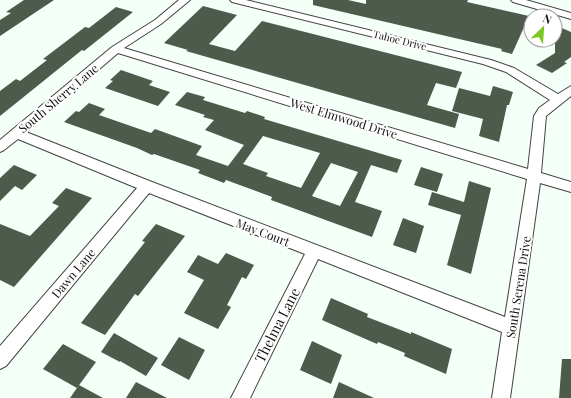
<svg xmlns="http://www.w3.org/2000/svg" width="571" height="398" viewBox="0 0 571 398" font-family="'Playfair Display',serif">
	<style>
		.building { fill: #4d5a4c; fill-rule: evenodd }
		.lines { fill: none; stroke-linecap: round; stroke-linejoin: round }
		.street-casing { stroke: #434343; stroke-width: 2 }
		.street { fill: #fff; fill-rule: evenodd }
		.labels { text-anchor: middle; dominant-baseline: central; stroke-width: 4; stroke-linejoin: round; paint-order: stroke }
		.far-street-label { font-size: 10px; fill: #101010; stroke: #fff }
		.street-label { font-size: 12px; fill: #101010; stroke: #fff }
		.near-street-label { font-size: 14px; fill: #101010; stroke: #fff }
	</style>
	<rect width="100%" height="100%" fill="#f3fff7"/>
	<path class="building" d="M24 0H54L0 36V20L11 13 6 12Z
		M313 0H348L366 4V0H468L467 2 529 16 512 54 501 51 502 49 313 5Z
		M203 6 237 15 209 44 235 51 262 21 462 72 456 88 436 83 427 105 459 114 455 128 186 51 188 50 164 43Z
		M116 7 133 12 84 51 82 50 0 116V91L16 79 20 81 47 60 43 59 85 27 89 28Z
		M555 25 571 32V57L564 62 567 63 552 73 536 65 555 53Z
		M121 70 153 81 149 85 170 92 158 106 105 88 113 81 110 80Z
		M493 86 513 92 509 105H507L499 142 479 136 483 119 452 111 459 88 490 96Z
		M187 92 205 97 203 100 245 113 247 111 265 117 264 119 402 160 397 173 371 165 355 202 382 211 372 237 271 200 272 197 226 180 224 183 198 173 200 170 154 154 152 155 137 148 64 122 76 111 79 112 89 103 105 109 99 115 151 133 155 129 202 146 196 155 228 166 244 145 205 130 214 120 203 117 205 115 175 105ZM263 136 320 153 301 188 266 176 268 173 243 164ZM331 163 358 172 340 206 312 196Z
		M14 165 37 175 22 190 15 186 0 201V178Z
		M421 167 443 174 437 192 414 185Z
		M469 181 491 188 471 274 447 265 461 215 428 205 432 192 464 202Z
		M66 188 92 198 14 287 0 280V224L30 236 59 206 52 203Z
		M403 218 424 226 416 253 393 245Z
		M156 224 185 236 138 296 135 294 105 335 81 323 145 242 142 241Z
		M226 253 254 265 246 279 242 277 227 305 231 307 218 329 184 313 204 280 187 272 198 255 218 264Z
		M331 298 368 314 367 317 411 334V332L452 349 446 374 404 356 405 353 378 342 377 344 322 320Z
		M114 333 158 358 146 376 120 361V362L101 352Z
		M179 337 205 350 189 380 161 365Z
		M312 341 342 355 331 384 300 370Z
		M63 344 96 362 77 388 43 369Z
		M562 359H571V398H559Z
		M136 382 167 398H126Z
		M339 382 374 398H333Z
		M79 385 103 398H70Z"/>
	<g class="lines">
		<defs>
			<path id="street" d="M179 0H190L161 24 124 48 528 169 534 116 539 108 550 100 506 72 483 64 232 2 230 0H246L491 60 514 68 558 94 571 86V96L546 116 541 173 571 182V192L540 183 510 398H492L502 332 318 259 250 398H231L305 254 149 193 6 366 0 369V346L137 188 18 139 4 150 0 152V140L112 47 155 20ZM118 53 527 179 505 317 152 182 26 132Z
				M511 0H526L571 13V19L513 2Z"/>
		</defs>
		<use href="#street" class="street-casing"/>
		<use href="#street" class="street"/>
	</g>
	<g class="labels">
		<g class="far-street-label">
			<text transform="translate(400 40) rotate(14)">Tahoe Drive</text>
		</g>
		<g class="street-label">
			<text transform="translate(58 98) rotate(-40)">South Sherry Lane</text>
			<text transform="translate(344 118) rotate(17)">West Elmwood Drive</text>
			<text transform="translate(263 232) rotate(21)">May Court</text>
			<text transform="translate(73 273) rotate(-50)">Dawn Lane</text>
			<text transform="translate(518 287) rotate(-81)">South Serena Drive</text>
		</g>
		<g class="near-street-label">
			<text transform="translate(277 325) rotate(-63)">Thelma Lane</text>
		</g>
	</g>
	<g transform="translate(543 28) rotate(25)"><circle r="19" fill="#ffffff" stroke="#9f9f9f"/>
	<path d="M0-3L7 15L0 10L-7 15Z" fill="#7cc721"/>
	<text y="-6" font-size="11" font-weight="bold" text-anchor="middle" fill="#101010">N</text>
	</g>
</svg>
